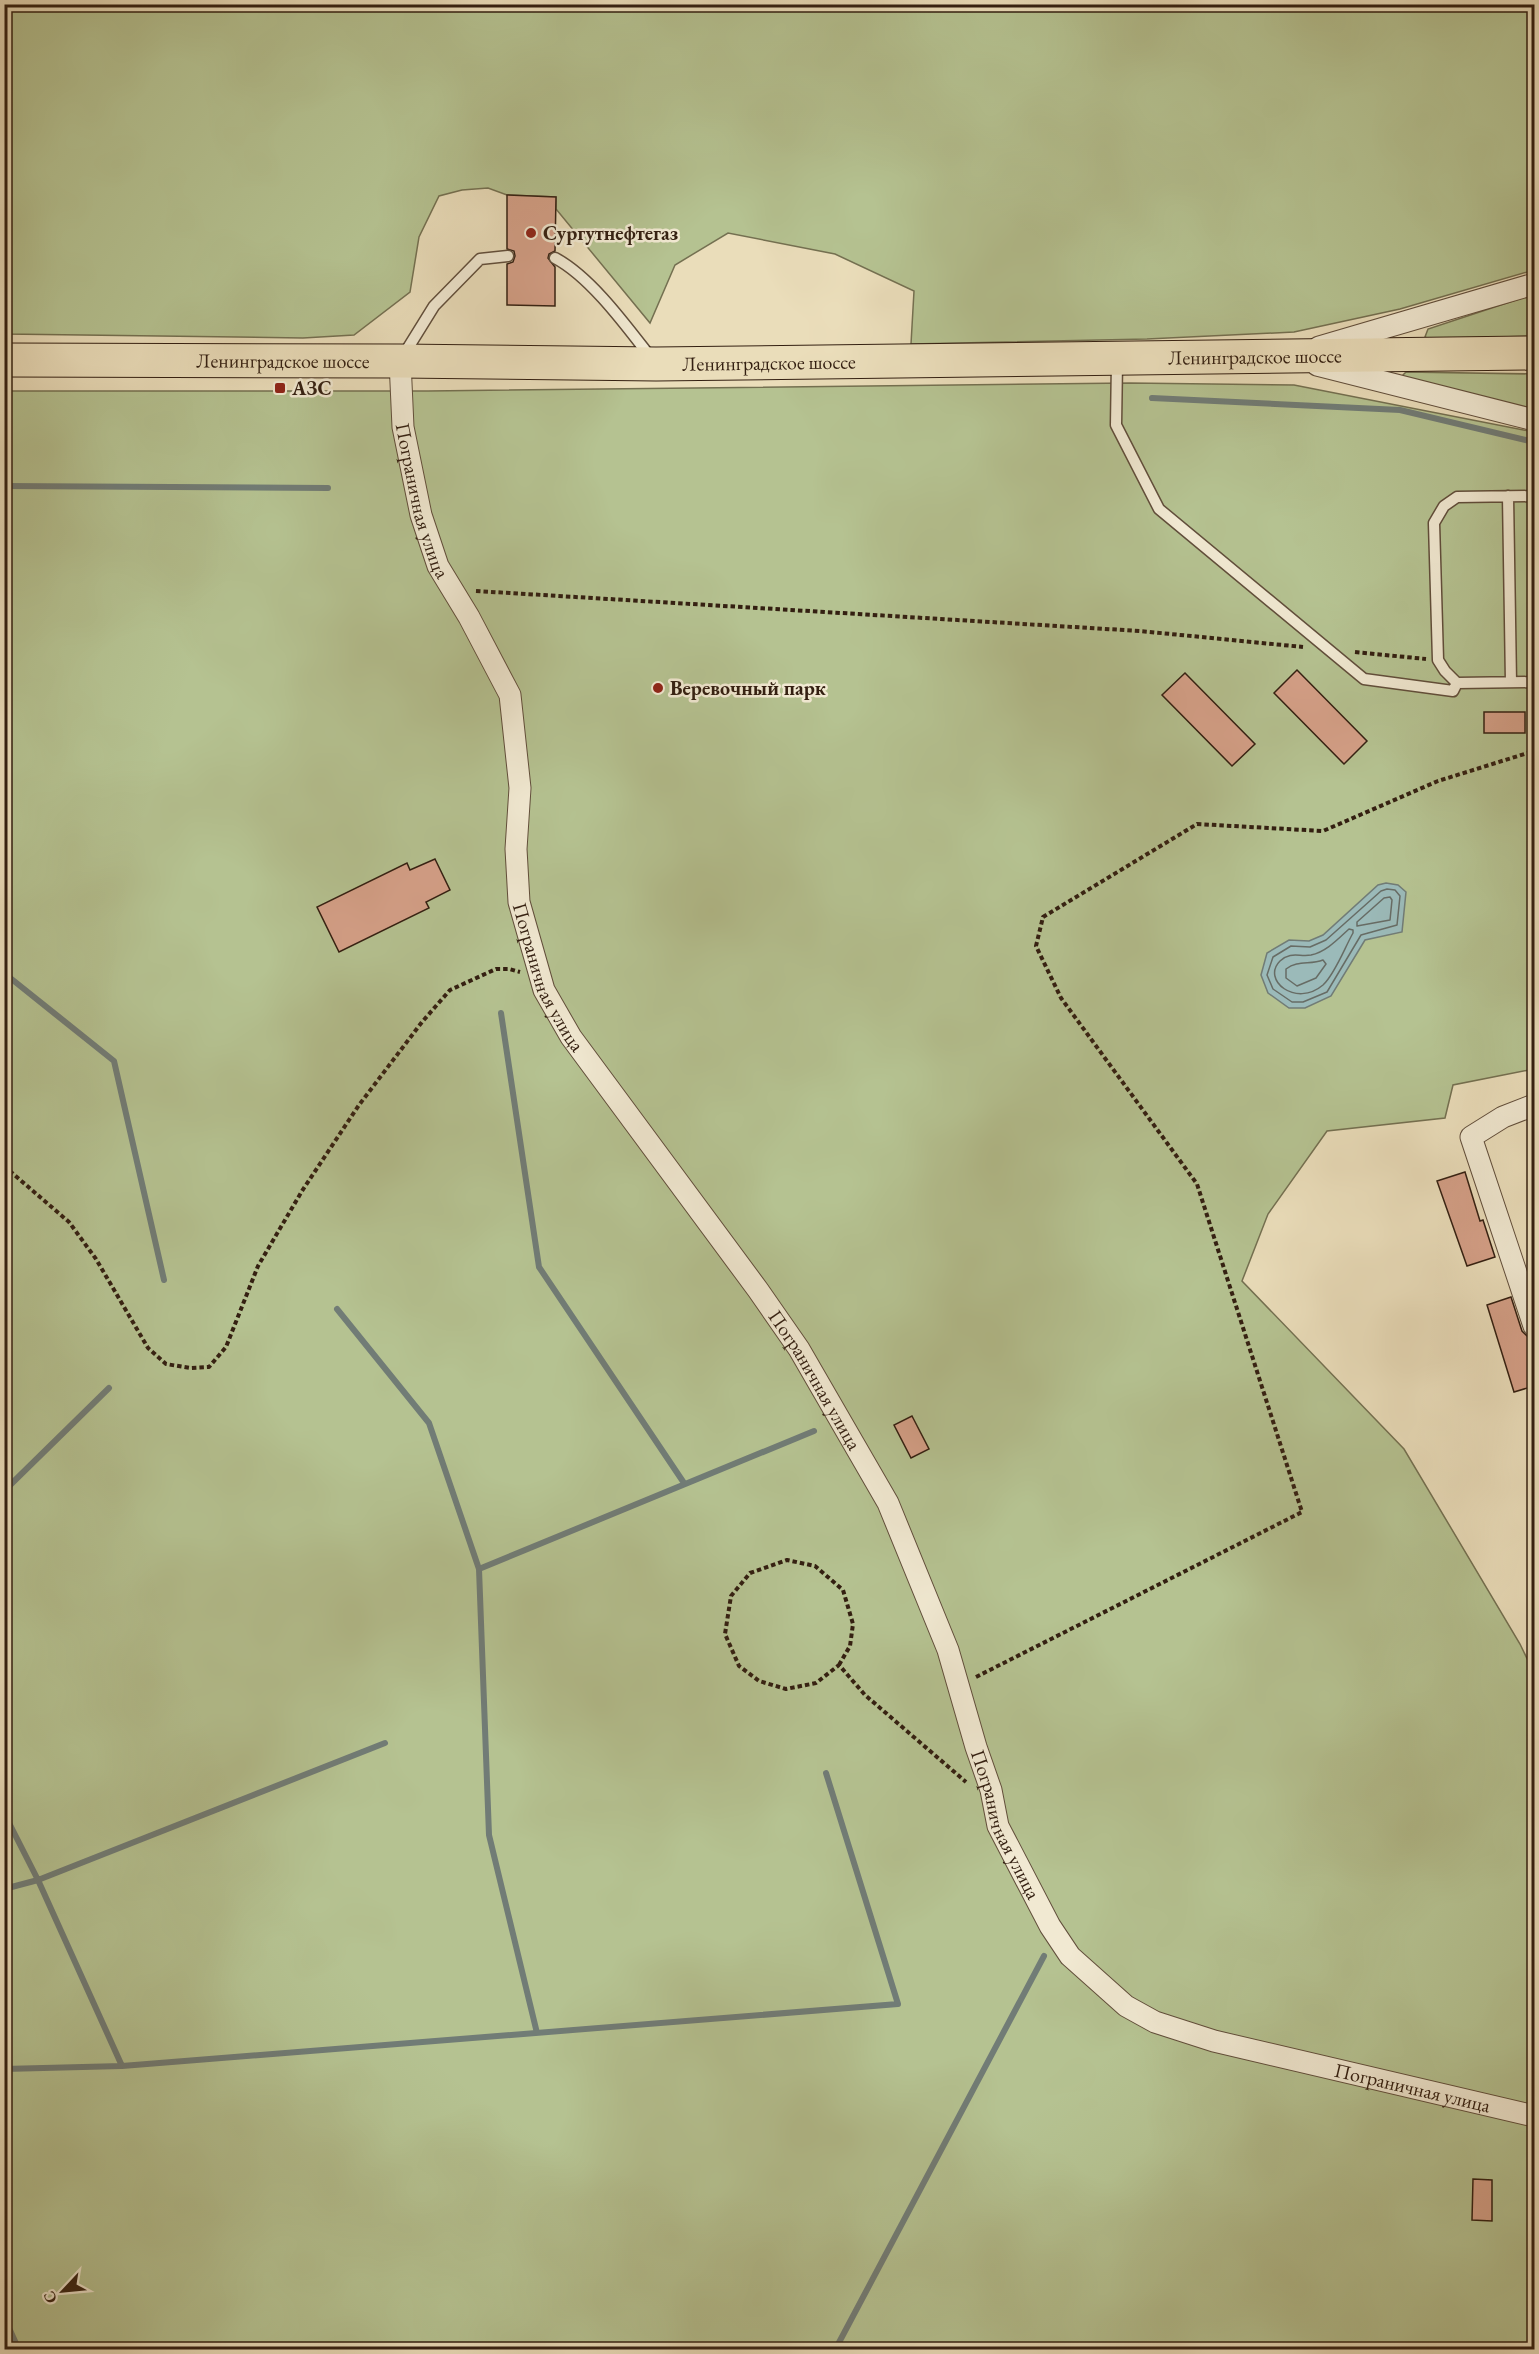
<svg xmlns="http://www.w3.org/2000/svg" width="1539" height="2354" viewBox="0 0 1539 2354" font-family="'EB Garamond',serif">
	<style>
		.green { fill: #b5c291; stroke: #747051; stroke-width: 1.5 }
		.water { fill: #9bbab9; stroke: #717c76; stroke-width: 1.5 }
		.lines { fill: none; stroke-linecap: round; stroke-linejoin: round }
		.shore { stroke: #676c65; stroke-width: 1.5 }
		.stream { stroke: #717c76; stroke-width: 6 }
		.building { fill: #d5a088; stroke: #331f11; stroke-width: 1.5 }
		.service-casing { stroke: #614e3b; stroke-width: 13 }
		.minor-casing { stroke: #614e3b; stroke-width: 23 }
		.trunk-casing { stroke: #331f11; stroke-width: 35 }
		.path { stroke: #331f11; stroke-width: 4; stroke-dasharray: 4.5 3; stroke-linecap: butt }
		.service { stroke: #f1e9d2; stroke-width: 10 }
		.minor { stroke: #f1e9d2; stroke-width: 21 }
		.trunk { stroke: #eaddba; stroke-width: 33 }
		.poi-dot { fill: #8f2418; stroke: #f1e9d2; stroke-width: 2 }
		.labels { text-anchor: middle; dominant-baseline: central; stroke-width: 5; stroke-linejoin: round; paint-order: stroke }
		.poi-label { font-size: 20px; font-weight: bold; fill: #331f11; stroke: #f1e9d2; text-anchor: start }
		.street-label { font-size: 20px; fill: #331f11; stroke: #f1e9d2 }
	</style>
	<rect width="100%" height="100%" fill="#eaddba"/>
	<filter id="stains"><feTurbulence type="fractalNoise" baseFrequency=".00333" numOctaves="4"/><feColorMatrix values="0 0 0 0 .2 0 0 0 0 .09 0 0 0 0 .02 0 0 0 .5 -.17"/></filter>
	<radialGradient id="worn" r=".72"><stop offset=".6" stop-color="#630" stop-opacity="0"/><stop offset="1" stop-color="#630" stop-opacity=".3"/></radialGradient>
	<path class="green" d="M4 5H1534V270L1400 309 1294 332 1147 339 911 344 914 291 835 254 728 233 675 265 650 323 556 209V197L507 195 488 188 462 190 439 196 419 237 410 292 354 335 303 338 5 334Z
		M1534 294V336L1429 339 1425 337 1428 329Z
		M1406 372 1534 374V412L1404 380 1403 375Z
		M1130 383 1294 385 1534 432V1069L1453 1085 1445 1118 1327 1131 1268 1214 1242 1281 1404 1449 1520 1644 1534 1673V2349H5L4 391H428Z"/>
	<path class="water" d="M1386 883 1398 885 1406 892 1402 932 1365 940 1331 996 1305 1008H1289L1268 993 1261 975 1267 953 1289 940 1309 941 1323 935 1378 885Z"/>
	<g class="lines">
		<path class="shore" d="M1387 889 1395 890 1400 896 1397 925 1361 935 1327 992 1303 1002H1292L1273 989 1267 975 1273 957 1291 946 1310 947 1326 940 1381 891Z
			M1390 897 1392 900 1390 920 1357 926V922L1384 898Z
			M1349 929 1353 930V933C1345 947 1335 974 1323 985 1296 1008 1261 980 1280 961 1291 951 1299 957 1311 955 1326 952 1338 939 1349 929Z
			M1323 960 1326 964 1316 978 1297 986 1286 978V969C1298 960 1310 965 1323 960Z"/>
		<path class="stream" d="M1152 398 1400 410 1534 442
			M4 486 328 488
			M4 973 114 1061 164 1280
			M501 1013 539 1267 684 1483
			M337 1309 429 1423 479 1569 489 1835 537 2033
			M4 1491 109 1388
			M479 1569 814 1431
			M4 1813 38 1880 122 2066
			M4 1889 38 1880 385 1743
			M4 2069 122 2066 898 2004 826 1773
			M4 2317 19 2350
			M835 2350 1044 1956"/>
	</g>
	<path class="building" d="M507 195 556 197 555 251 549 254 548 258 555 267V306L507 305V264L513 262 515 256 514 251 507 249Z
		M1297 670 1367 741 1344 764 1274 693Z
		M1185 673 1255 744 1232 766 1162 695Z
		M1484 712H1525V733H1484Z
		M435 859 450 890 426 902 429 908 339 952 317 907 407 863 410 870Z
		M1465 1172 1480 1221 1483 1220 1495 1257 1467 1266 1437 1181Z
		M1511 1297 1522 1331 1528 1337 1531 1344 1534 1343V1386L1514 1392 1487 1305Z
		M912 1416 929 1449 911 1458 894 1425Z
		M1473 2179 1492 2180V2221L1472 2220Z"/>
	<g class="lines">
		<defs>
			<path id="service" d="M555 258C591 277 627 327 652 359
				M403 356 434 306 480 259 508 256
				M1117 362 1116 425 1159 509 1364 679 1453 691 1457 683
				M1508 496 1511 682
				M1534 496 1457 497 1444 506 1434 523 1438 660 1445 671 1457 683 1534 682"/>
			<g id="minor">
				<path d="M1319 347 1534 284"/>
				<path id="s1" d="M400 361 403 427 421 515 438 566 469 617 510 695 520 788 516 849 519 902 544 990 571 1037 758 1290 799 1349 888 1503 948 1650 976 1747 991 1790 998 1826 1050 1926 1070 1956 1126 2006 1155 2022 1214 2041 1534 2116"/>
				<path d="M1317 365 1534 420"/>
				<path d="M1534 1105 1503 1117 1471 1137 1534 1326"/>
			</g>
			<g id="trunk">
				<path id="s2" d="M4 360 400 361 656 364 1534 353"/>
			</g>
		</defs>
		<use href="#service" class="service-casing"/>
		<use href="#minor" class="minor-casing"/>
		<use href="#trunk" class="trunk-casing"/>
		<path class="path" d="M476 591 1140 631 1303 647
			M1355 652 1426 659
			M4 1166 69 1222 96 1259 148 1348 166 1364 190 1368 209 1367 226 1347 258 1266 302 1191 359 1105 422 1022 450 990 496 969H509L520 972
			M839 1665 850 1646 853 1624 843 1590 815 1566 787 1560 750 1573 731 1596 725 1634 739 1666 759 1681 786 1689 816 1683 839 1665 865 1695 966 1782
			M976 1677 1302 1512 1197 1184 1061 998 1036 946 1043 917 1197 824 1323 831 1438 781 1534 751"/>
		<use href="#service" class="service"/>
		<use href="#minor" class="minor"/>
		<use href="#trunk" class="trunk"/>
	</g>
	<g class="poi-dot">
		<circle cx="531" cy="233" r="6"/>
		<rect x="274" y="382" width="12" height="12" rx="3"/>
		<circle cx="658" cy="688" r="6"/>
	</g>
	<g class="labels">
		<g class="poi-label">
			<text x="543" y="233">Сургутнефтегаз</text>
			<text x="292" y="388">АЗС</text>
			<text x="670" y="688">Веревочный парк</text>
		</g>
		<g class="street-label">
			<text stroke="none"><textPath href="#s2" startOffset="1251">Ленинградское шоссе</textPath></text>
			<text stroke="none"><textPath href="#s2" startOffset="279">Ленинградское шоссе</textPath></text>
			<text stroke="none"><textPath href="#s2" startOffset="765">Ленинградское шоссе</textPath></text>
			<text stroke="none"><textPath href="#s1" startOffset="142">Пограничная улица</textPath></text>
			<text stroke="none"><textPath href="#s1" startOffset="646">Пограничная улица</textPath></text>
			<text stroke="none"><textPath href="#s1" startOffset="1132">Пограничная улица</textPath></text>
			<text stroke="none"><textPath href="#s1" startOffset="1618">Пограничная улица</textPath></text>
			<text stroke="none"><textPath href="#s1" startOffset="2140">Пограничная улица</textPath></text>
		</g>
	</g>
	<rect width="1539" height="2354" fill="none" stroke="#eaddba" stroke-width="24"/>
	<rect x="6" y="6" width="1527" height="2342" fill="none" stroke="#331f11" stroke-width="3"/>
	<rect x="12" y="12" width="1515" height="2330" fill="none" stroke="#331f11" stroke-width="1.5"/>
	<g transform="translate(63 2291) rotate(244)" stroke="#f1e9d2" stroke-width="4.5" paint-order="stroke">
	<path d="M0-4.5L10 22L0 15L-10 22Z" fill="#331f11"/>
	<text y="-9" font-size="16" font-weight="bold" text-anchor="middle" fill="#331f11">С</text>
	</g>
	<rect width="100%" height="100%" filter="url(#stains)"/>
	<rect width="100%" height="100%" fill="url(#worn)"/>
</svg>
